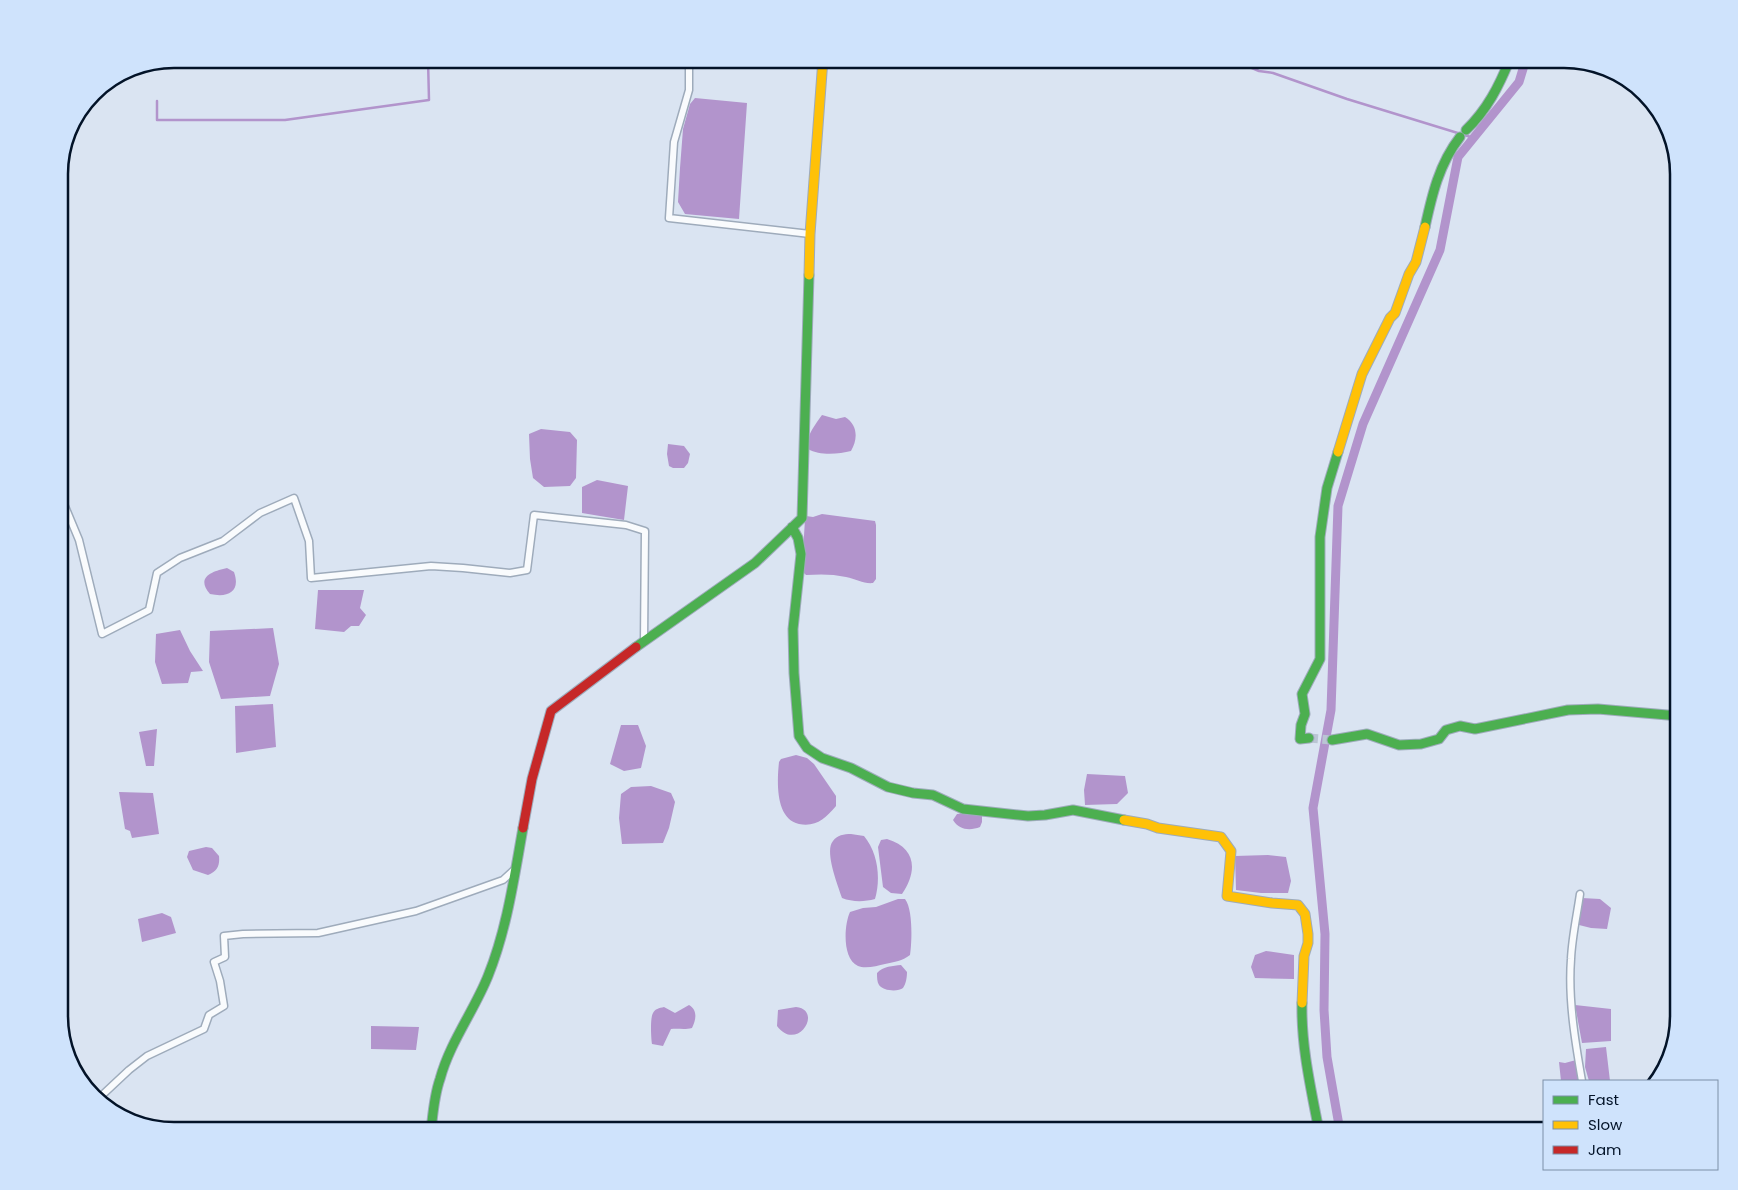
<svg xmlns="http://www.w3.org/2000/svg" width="1738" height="1190" viewBox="0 0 1738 1190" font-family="Poppins,sans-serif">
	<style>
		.water { fill: #b294cc }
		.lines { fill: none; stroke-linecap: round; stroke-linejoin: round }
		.stream { stroke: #b294cc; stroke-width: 2.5 }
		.canal { stroke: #b294cc; stroke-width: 9 }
		.secondary-tunnel { stroke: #bac5d4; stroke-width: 9; stroke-dasharray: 9 4.5; stroke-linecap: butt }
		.street-casing { stroke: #9eabbb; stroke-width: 9 }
		.fast-casing { stroke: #9eabbb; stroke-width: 11 }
		.slow-casing { stroke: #9eabbb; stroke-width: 11 }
		.jam-casing { stroke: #9eabbb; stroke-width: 11 }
		.street { stroke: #f9fbfd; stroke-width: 6 }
		.fast { stroke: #4caf50; stroke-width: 9 }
		.slow { stroke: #ffc107; stroke-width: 9 }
		.jam { stroke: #c62828; stroke-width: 9 }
		.rim { fill: none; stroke: #031328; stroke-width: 2.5 }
	</style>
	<rect width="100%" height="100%" fill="#dae4f2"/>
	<path class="water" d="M695 98 747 103 739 219 685 214 678 202 680 168 683 129 690 104Z
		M822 415 836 419 845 417C858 425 858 439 851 451 839 454 820 456 808 449 805 437 815 425 822 415Z
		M541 429 570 432 577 440 576 478 570 486 544 487 533 478 530 459 529 434Z
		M668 444 684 446 690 454 688 463 684 468H673L669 466 667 454Z
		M597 480 628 486 624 520 582 513V487Z
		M822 514 875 521 876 525V579L873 583C864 584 856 579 846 577 833 574 820 574 806 575L804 573 802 569 805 519 806 516 813 517Z
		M227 568 234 572C241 592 228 598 210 594 195 577 213 571 227 568Z
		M318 590H364L360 608 366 615 359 626H351L344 632 315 629Z
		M273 628 279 664 270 696 221 699 209 662 210 631Z
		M180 630 190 651 203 671 191 672 188 683 162 684 155 662 156 634Z
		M273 704 276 747 236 753 235 706Z
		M621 725H638L646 746 641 768 624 771 610 764Z
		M157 729 154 766H146L139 732Z
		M796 755 807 758 814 764 836 796V806C825 819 816 827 799 824 775 819 777 781 779 762L781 759Z
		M1087 774 1125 776 1128 793 1117 804 1085 805 1084 790Z
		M651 786 671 793 675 802 669 828 663 843 622 844 619 818 621 794 631 787Z
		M119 792 153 793 159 834 132 838 130 831 125 829Z
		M975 812 982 816V822L980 827C970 831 959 830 953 820L957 814Z
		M851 834 864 836C878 853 881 878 875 899 864 902 852 902 842 898 838 886 824 851 833 841 837 835 844 834 851 834Z
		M887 839C916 848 918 870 902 894L891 893 883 887 878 847 881 840Z
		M206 847 212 848 219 856C220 866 217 871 208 875L193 870 187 857 189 851Z
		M1268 855 1286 857 1291 881 1288 893H1261L1236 890 1235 856Z
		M1582 898 1600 899 1611 908 1607 929 1591 928 1579 925Z
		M898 899H905C913 909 912 942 910 955 902 961 895 962 885 964 877 966 865 969 858 966 842 959 844 925 850 912L863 908 876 907Z
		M162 913 171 917 176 933 142 942 138 919Z
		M1266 951 1294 955V979L1255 978 1251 967 1255 955Z
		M901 965 907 972C907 977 906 984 903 988 898 992 883 991 879 985 877 982 877 977 877 973 883 966 893 966 901 965Z
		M689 1005C698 1010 696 1020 692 1028 684 1030 678 1028 671 1029L663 1046 652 1044C651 1038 650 1018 653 1013 655 1009 659 1008 664 1007L675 1013Z
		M1575 1005 1611 1009V1041L1582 1043Z
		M796 1007C824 1010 797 1053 777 1026L778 1010Z
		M371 1026 419 1027 416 1050 371 1049Z
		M1606 1047 1610 1081H1589L1585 1067 1586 1049Z
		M1576 1060 1579 1081H1561L1559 1062 1565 1063Z"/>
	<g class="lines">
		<path class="stream" d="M1107 59 1119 64 1140 59 1160 63 1193 59
			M1221 59 1233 60 1259 71 1273 73 1347 99 1474 138
			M157 101V120H285L429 100 428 59"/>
		<path class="canal" d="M1340 1131 1327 1057 1324 1010 1325 934 1313 808 1331 710 1338 506 1363 424 1440 250 1458 157 1519 82 1526 59"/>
		<path class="secondary-tunnel" d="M1309 738 1332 740"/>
		<defs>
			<path id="street" d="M689 66V90L674 142 669 218 810 234
				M59 492 79 540 102 634 149 610 157 573 180 558 223 541 260 513 294 498 309 541 311 578 431 566 463 568 510 573 527 570 534 515 626 525 645 531 644 641
				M1580 894C1577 915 1572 937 1571 959 1568 999 1575 1041 1582 1081
				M98 1099 129 1070 147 1056 204 1029 209 1015 224 1006 220 981 214 962 225 957 224 936 243 934 318 933 416 911 503 880 515 869"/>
			<path id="fast" d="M1466 130C1487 110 1499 86 1510 59
				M1425 227C1432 195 1439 164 1460 137
				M792 527 798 538 801 554 793 629 794 673 799 736 807 748 822 758 851 768 888 787 913 793 933 795 963 809 1028 816 1045 815 1073 810 1124 820
				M636 647 755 563 802 518 809 275
				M1309 738 1300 739 1301 725 1305 714 1302 694 1320 659V537L1327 488 1338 452
				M1332 740 1367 734 1399 745 1421 744 1439 739 1446 730 1460 726 1475 729 1568 710 1598 709 1679 716
				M1302 1003C1301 1046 1311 1089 1319 1131
				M431 1131C433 1113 434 1096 440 1079 450 1042 474 1011 488 976 507 929 514 878 523 828"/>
			<path id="slow" d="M809 275 810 234 823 59
				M1338 452 1362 374 1390 318 1395 313 1409 274 1416 262 1425 227
				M1124 820 1147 824 1158 828 1221 837 1231 851 1227 896 1272 903 1298 905 1305 914 1308 934V943L1304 956 1302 1003"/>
			<path id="jam" d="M523 828 532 779 551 711 636 647"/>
		</defs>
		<use href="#street" class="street-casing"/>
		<use href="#fast" class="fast-casing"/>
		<use href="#slow" class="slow-casing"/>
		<use href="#jam" class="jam-casing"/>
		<use href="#street" class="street"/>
		<use href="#fast" class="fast"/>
		<use href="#slow" class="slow"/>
		<use href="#jam" class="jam"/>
	</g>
	<path d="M0 0H1738V1190H0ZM174 68H1564A106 106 0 0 1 1670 174V1016A106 106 0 0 1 1564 1122H174A106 106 0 0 1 68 1016V174A106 106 0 0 1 174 68Z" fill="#cfe3fc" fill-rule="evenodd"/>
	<path class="rim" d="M174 68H1564A106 106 0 0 1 1670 174V1016A106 106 0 0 1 1564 1122H174A106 106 0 0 1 68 1016V174A106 106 0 0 1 174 68Z"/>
	<rect x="1543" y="1080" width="175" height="90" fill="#cfe3fc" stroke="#7d90a7"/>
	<rect x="1553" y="1096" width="25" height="8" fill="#4caf50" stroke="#7d90a7"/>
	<text x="1588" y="1105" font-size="15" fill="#031328">Fast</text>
	<rect x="1553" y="1121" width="25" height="8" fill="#ffc107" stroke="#7d90a7"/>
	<text x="1588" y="1130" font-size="15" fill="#031328">Slow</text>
	<rect x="1553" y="1146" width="25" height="8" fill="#c62828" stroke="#7d90a7"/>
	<text x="1588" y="1155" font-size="15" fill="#031328">Jam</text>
</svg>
